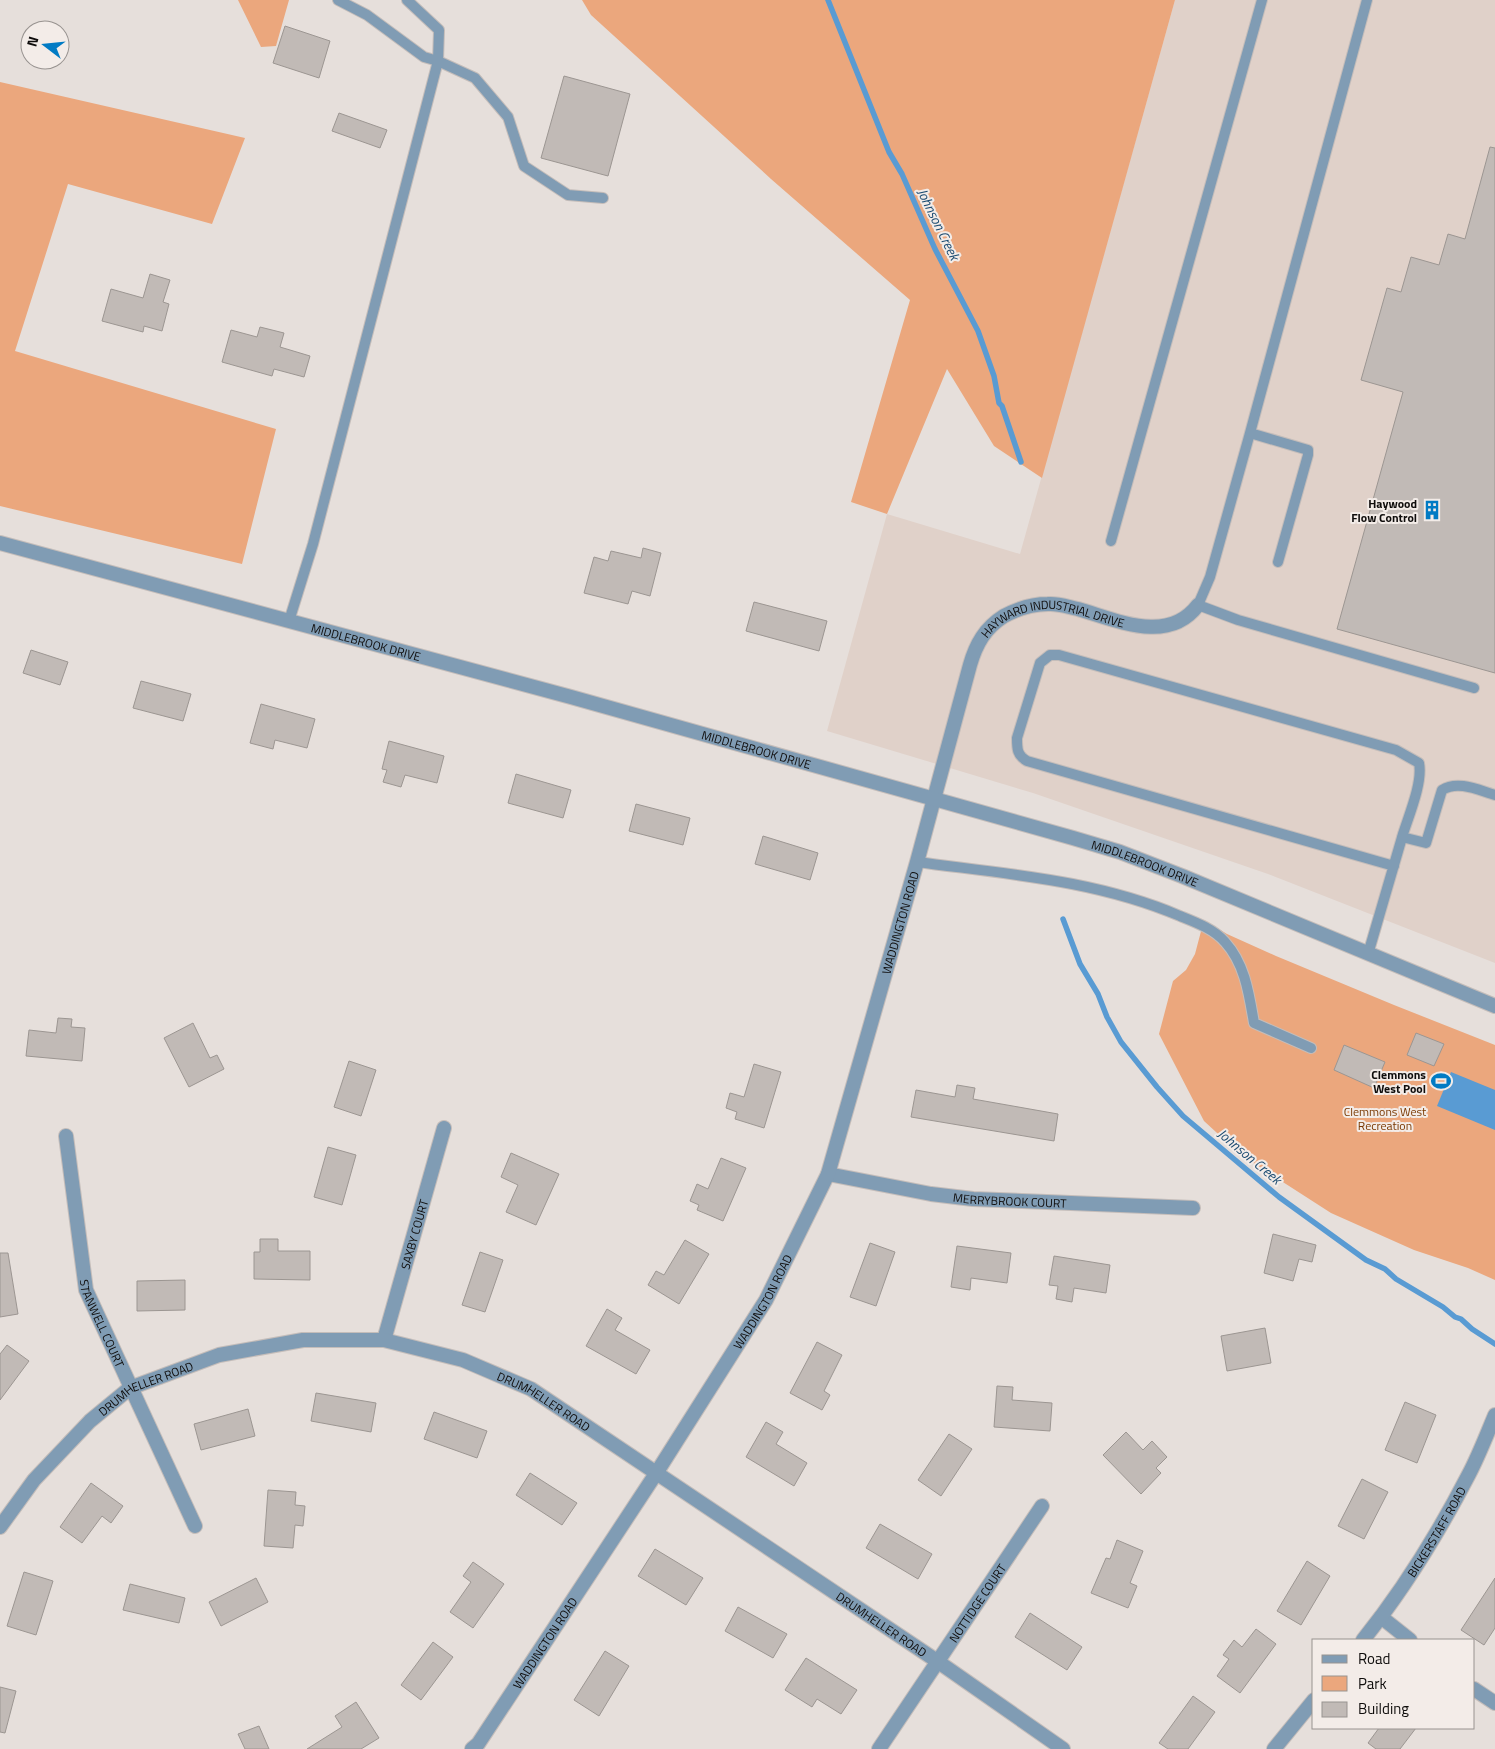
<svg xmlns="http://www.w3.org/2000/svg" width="1495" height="1749" viewBox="0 0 1495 1749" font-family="'Titillium Web',sans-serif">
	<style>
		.built { fill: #e0d1c9 }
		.green { fill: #eba77d }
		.water { fill: #599bd3 }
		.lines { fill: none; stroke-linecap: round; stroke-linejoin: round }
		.stream { stroke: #599bd3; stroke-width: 5.5 }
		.building { fill: #c1bab6; stroke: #9c9692 }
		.service-casing { stroke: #c4bdba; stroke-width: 12 }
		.minor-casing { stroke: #c4bdba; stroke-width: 16 }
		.tertiary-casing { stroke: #c4bdba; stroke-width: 16 }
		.service { stroke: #809cb4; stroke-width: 10 }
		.minor { stroke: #809cb4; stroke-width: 14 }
		.tertiary { stroke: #809cb4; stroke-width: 14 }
		.labels { text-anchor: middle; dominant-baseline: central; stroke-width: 4; stroke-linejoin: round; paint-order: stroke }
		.poi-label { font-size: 12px; font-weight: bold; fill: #0f0d0c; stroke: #f3ece8; text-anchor: end }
		.street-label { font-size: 12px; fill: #0f0d0c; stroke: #f3ece8 }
		.park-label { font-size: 12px; fill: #7a3800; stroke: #f3ece8 }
		.water-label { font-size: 14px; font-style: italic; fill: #1c4c72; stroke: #f3ece8 }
	</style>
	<rect width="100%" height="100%" fill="#e6dfdb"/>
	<path class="built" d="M1175 0H1495V963L1268 874 1033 793 827 731 887 514 1020 554Z"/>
	<path class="green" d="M238 0H289L276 46 261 47Z
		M582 0H1175L1042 478 994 446 947 369 887 514 851 502 910 300 771 179 591 15Z
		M0 82 245 138 212 224 68 184 15 351 276 429 242 564 0 506Z
		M1204 920 1227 934 1276 956 1394 1005 1495 1045V1280L1468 1268 1414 1250 1331 1213 1241 1155 1204 1121 1159 1034 1173 981 1186 970 1195 954Z"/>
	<path class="water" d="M1451 1072 1495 1090V1130L1437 1106Z"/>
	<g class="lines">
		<path class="stream" d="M828 0 889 152 902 174 935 249 978 331 994 376 999 403 1002 406 1021 462
			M1063 919 1080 964 1098 994 1107 1017 1121 1042 1157 1087 1183 1116 1279 1197 1366 1260 1385 1269 1396 1279 1443 1307 1455 1317 1461 1319 1472 1329 1495 1344"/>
	</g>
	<path class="building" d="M285 26 330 41 319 78 273 63Z
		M564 76 630 94 608 176 541 158Z
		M339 113 387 130 380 148 332 131Z
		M1490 147 1495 148V673L1337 629 1403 392 1361 380 1387 288 1401 292 1411 257 1439 265 1448 234 1465 239Z
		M150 274 170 280 163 302 169 304 162 331 144 326 143 332 102 321 111 289 143 298Z
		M260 327 284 333 280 347 310 356 304 377 274 369 272 376 222 362 231 330 257 337Z
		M643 548 661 553 650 596 632 591 628 604 584 593 594 557 608 561 611 551 641 558Z
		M754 602 827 621 819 651 746 631Z
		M31 650 68 662 60 685 23 673Z
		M141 681 191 694 183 721 133 708Z
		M261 704 315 719 307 748 275 740 273 749 250 743Z
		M389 741 444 756 437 783 405 775 401 787 383 782 387 770 382 769Z
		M516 774 571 790 563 818 508 803Z
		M636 804 690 818 683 845 629 831Z
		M763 836 818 853 810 880 755 864Z
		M58 1018 72 1019 71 1027 85 1028 82 1061 26 1056 29 1030 56 1033Z
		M193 1023 210 1058 217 1055 224 1069 189 1087 164 1038Z
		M1416 1033 1444 1044 1434 1066 1407 1055Z
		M1344 1045 1385 1062 1374 1088 1334 1070Z
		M349 1061 376 1070 361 1116 334 1107Z
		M754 1064 781 1072 764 1128 735 1119 737 1112 726 1108 730 1093 744 1097Z
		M957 1085 975 1088 973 1099 1058 1114 1054 1141 911 1117 916 1090 955 1097Z
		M328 1147 356 1155 342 1205 314 1197Z
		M511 1153 559 1174 536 1225 506 1212 518 1185 501 1177Z
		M721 1158 746 1168 723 1221 697 1210 699 1205 690 1201 697 1184 708 1189Z
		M1273 1234 1316 1245 1312 1262 1299 1259 1293 1281 1264 1273Z
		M260 1239H278V1251H310V1280L254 1279V1252H260Z
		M685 1240 709 1254 679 1304 648 1285 656 1271 664 1275Z
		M870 1243 895 1252 876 1306 850 1297Z
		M957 1246 1011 1253 1007 1283 971 1278 970 1290 951 1287Z
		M480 1252 503 1260 485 1312 462 1305Z
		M0 1253H8L18 1314 0 1317Z
		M1054 1256 1110 1265 1106 1293 1074 1288 1072 1302 1056 1299 1058 1286 1049 1285Z
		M185 1280V1310L137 1311V1281Z
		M607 1309 622 1318 615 1330 650 1350 636 1374 586 1346Z
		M1265 1328 1271 1363 1227 1371 1221 1336Z
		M817 1342 842 1355 824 1391 830 1395 822 1410 790 1393Z
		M7 1345 29 1361 0 1400V1354Z
		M997 1386 1013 1387 1012 1400 1052 1403 1050 1431 994 1427Z
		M316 1393 376 1403 371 1432 311 1421Z
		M1405 1402 1436 1415 1417 1463 1385 1450Z
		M248 1409 255 1436 201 1450 194 1424Z
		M434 1412 487 1431 477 1458 424 1439Z
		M766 1422 783 1432 776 1444 807 1463 794 1486 746 1457Z
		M1126 1432 1143 1450 1152 1441 1167 1457 1156 1468 1161 1473 1141 1494 1103 1455Z
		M949 1434 972 1449 941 1496 918 1480Z
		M530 1473 577 1503 562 1525 516 1495Z
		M1362 1479 1388 1492 1364 1539 1338 1526Z
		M91 1483 123 1506 111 1523 102 1516 82 1543 60 1527Z
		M268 1490 296 1492 295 1505 305 1506 303 1526 295 1525 293 1548 264 1546Z
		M880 1524 932 1554 918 1579 866 1548Z
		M1117 1540 1143 1551 1130 1583 1137 1586 1128 1608 1091 1593 1106 1558 1110 1559Z
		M655 1549 703 1578 686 1605 638 1576Z
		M1307 1561 1330 1576 1301 1625 1277 1611Z
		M473 1562 504 1584 473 1628 450 1612 471 1582 463 1576Z
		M24 1572 53 1581 36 1635 7 1626Z
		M256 1578 268 1602 221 1626 209 1602Z
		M1495 1578V1628L1484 1645 1461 1630Z
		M130 1584 185 1598 179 1623 123 1610Z
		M738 1607 787 1634 773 1658 725 1631Z
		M1030 1613 1082 1647 1067 1670 1015 1637Z
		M1256 1629 1276 1644 1240 1693 1217 1676 1229 1659 1223 1655 1234 1640 1242 1647Z
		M433 1642 453 1657 421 1700 401 1685Z
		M605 1651 629 1666 599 1716 574 1700Z
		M806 1658 857 1690 841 1714 817 1699 812 1707 785 1690Z
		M0 1687 16 1691 5 1733 0 1732Z
		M1193 1696 1215 1712 1188 1749H1168L1159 1743Z
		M356 1702 379 1738 361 1749H307L342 1727 335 1716Z
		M259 1726 269 1749H245L238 1734Z
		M1379 1728H1416L1400 1749H1376L1368 1743Z"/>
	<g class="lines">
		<defs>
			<path id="service" d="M338 0 367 15 424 57 438 61 475 78 508 117 524 166 568 195 603 198
				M1367 0 1250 433 1210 577 1198 605 1238 620 1474 688
				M1250 433 1308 450V455L1278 562
				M1111 541 1262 0
				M289 621 313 544 438 61 439 30 407 0
				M1402 837 1426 843 1442 790C1458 780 1478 790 1495 795
				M917 862C1006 874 1096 880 1180 916 1195 922 1214 929 1225 942 1245 964 1249 994 1254 1023L1311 1048
				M1368 954C1380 914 1391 874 1403 834 1409 815 1423 782 1419 763L1396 750 1059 655H1050L1040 663 1017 738C1017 749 1017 755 1027 761L1394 866"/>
			<g id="minor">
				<path id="s1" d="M66 1136 86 1290 195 1526"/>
				<path id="s2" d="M828 1174 931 1194 973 1199 1193 1208"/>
				<path id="s3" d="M384 1340 444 1128"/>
				<path id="s4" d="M0 1527 34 1480 90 1421 130 1388 219 1355 303 1340H384L463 1360 531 1389 937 1661 1063 1749"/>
				<path d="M1381 1617 1410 1640"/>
				<path id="s5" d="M1363 1640C1404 1589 1439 1532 1469 1474 1479 1455 1487 1434 1495 1415"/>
				<path d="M1474 1689 1495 1703"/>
				<path id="s6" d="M472 1749 478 1744 657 1472 766 1300 828 1174 917 862 970 665C976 644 985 628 1004 616 1017 609 1033 604 1048 604 1058 603 1068 607 1078 609 1117 620 1168 645 1198 605"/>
				<path id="s7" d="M879 1749 1042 1506"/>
				<path d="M1274 1749 1314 1700"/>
			</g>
			<g id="tertiary">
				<path id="s8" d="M0 543 571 697 1073 838 1120 852 1182 876 1495 1006"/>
			</g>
		</defs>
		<use href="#service" class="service-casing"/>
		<use href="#minor" class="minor-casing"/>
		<use href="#tertiary" class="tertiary-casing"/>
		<use href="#service" class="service"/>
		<use href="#minor" class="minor"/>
		<use href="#tertiary" class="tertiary"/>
	</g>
	<defs>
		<symbol id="building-bare" viewBox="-9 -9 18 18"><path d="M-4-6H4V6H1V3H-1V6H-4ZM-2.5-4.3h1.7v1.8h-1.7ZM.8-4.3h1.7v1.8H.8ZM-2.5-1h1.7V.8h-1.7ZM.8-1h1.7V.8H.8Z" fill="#017bc4" stroke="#f3ece8" stroke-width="2.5" paint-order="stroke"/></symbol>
		<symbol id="stadium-bare" viewBox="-9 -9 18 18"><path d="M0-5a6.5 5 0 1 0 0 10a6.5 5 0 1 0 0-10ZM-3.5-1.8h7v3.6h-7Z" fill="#017bc4" stroke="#f3ece8" stroke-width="2.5" paint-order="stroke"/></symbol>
	</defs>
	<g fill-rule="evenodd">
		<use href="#building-bare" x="1418" y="496" width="28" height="28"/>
		<use href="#stadium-bare" x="1427" y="1067" width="28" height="28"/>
	</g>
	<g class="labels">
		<g class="poi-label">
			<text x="1417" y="503">Haywood<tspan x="1417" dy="14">Flow Control</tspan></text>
			<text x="1426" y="1074">Clemmons<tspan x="1426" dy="14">West Pool</tspan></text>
		</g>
		<g class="street-label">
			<text stroke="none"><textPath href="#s6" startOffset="1315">HAYWARD INDUSTRIAL DRIVE</textPath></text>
			<text stroke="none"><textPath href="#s8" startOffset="379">MIDDLEBROOK DRIVE</textPath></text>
			<text stroke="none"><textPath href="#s8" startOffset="784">MIDDLEBROOK DRIVE</textPath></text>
			<text stroke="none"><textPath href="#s8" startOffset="1189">MIDDLEBROOK DRIVE</textPath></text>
			<text stroke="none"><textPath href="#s6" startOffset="939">WADDINGTON ROAD</textPath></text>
			<text stroke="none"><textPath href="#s2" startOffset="184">MERRYBROOK COURT</textPath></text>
			<text stroke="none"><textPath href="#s3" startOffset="110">SAXBY COURT</textPath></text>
			<text stroke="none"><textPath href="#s6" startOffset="534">WADDINGTON ROAD</textPath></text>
			<text stroke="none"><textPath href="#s1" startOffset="192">STANWELL COURT</textPath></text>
			<text stroke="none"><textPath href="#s4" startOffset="205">DRUMHELLER ROAD</textPath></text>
			<text stroke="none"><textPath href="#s4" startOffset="625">DRUMHELLER ROAD</textPath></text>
			<text stroke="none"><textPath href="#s5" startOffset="131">BICKERSTAFF ROAD</textPath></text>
			<text stroke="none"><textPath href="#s7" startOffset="176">NOTTIDGE COURT</textPath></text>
			<text stroke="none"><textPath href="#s4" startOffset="1030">DRUMHELLER ROAD</textPath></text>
			<text stroke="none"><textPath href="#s6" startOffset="129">WADDINGTON ROAD</textPath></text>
		</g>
		<g class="park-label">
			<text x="1385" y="1111">Clemmons West<tspan x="1385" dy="14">Recreation</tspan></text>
		</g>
		<g class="water-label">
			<text transform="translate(939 224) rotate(64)">Johnson Creek</text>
			<text transform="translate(1250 1156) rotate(40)">Johnson Creek</text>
		</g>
	</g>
	<rect x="1312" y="1639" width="162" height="90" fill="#f3ece8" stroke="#989390"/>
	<rect x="1322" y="1655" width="25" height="8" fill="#809cb4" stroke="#989390"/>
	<text x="1358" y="1664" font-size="15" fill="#0f0d0c">Road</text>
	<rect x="1322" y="1676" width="25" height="15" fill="#eba77d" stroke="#989390"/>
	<text x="1358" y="1689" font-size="15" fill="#0f0d0c">Park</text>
	<rect x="1322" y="1702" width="25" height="15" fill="#c1bab6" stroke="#989390"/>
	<text x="1358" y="1714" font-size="15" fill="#0f0d0c">Building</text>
	<g transform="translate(45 45) rotate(286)"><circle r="24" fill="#f3ece8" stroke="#989390"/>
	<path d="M0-4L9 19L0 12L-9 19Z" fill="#017bc4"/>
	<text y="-8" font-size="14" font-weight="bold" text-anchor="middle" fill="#0f0d0c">N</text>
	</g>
</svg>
